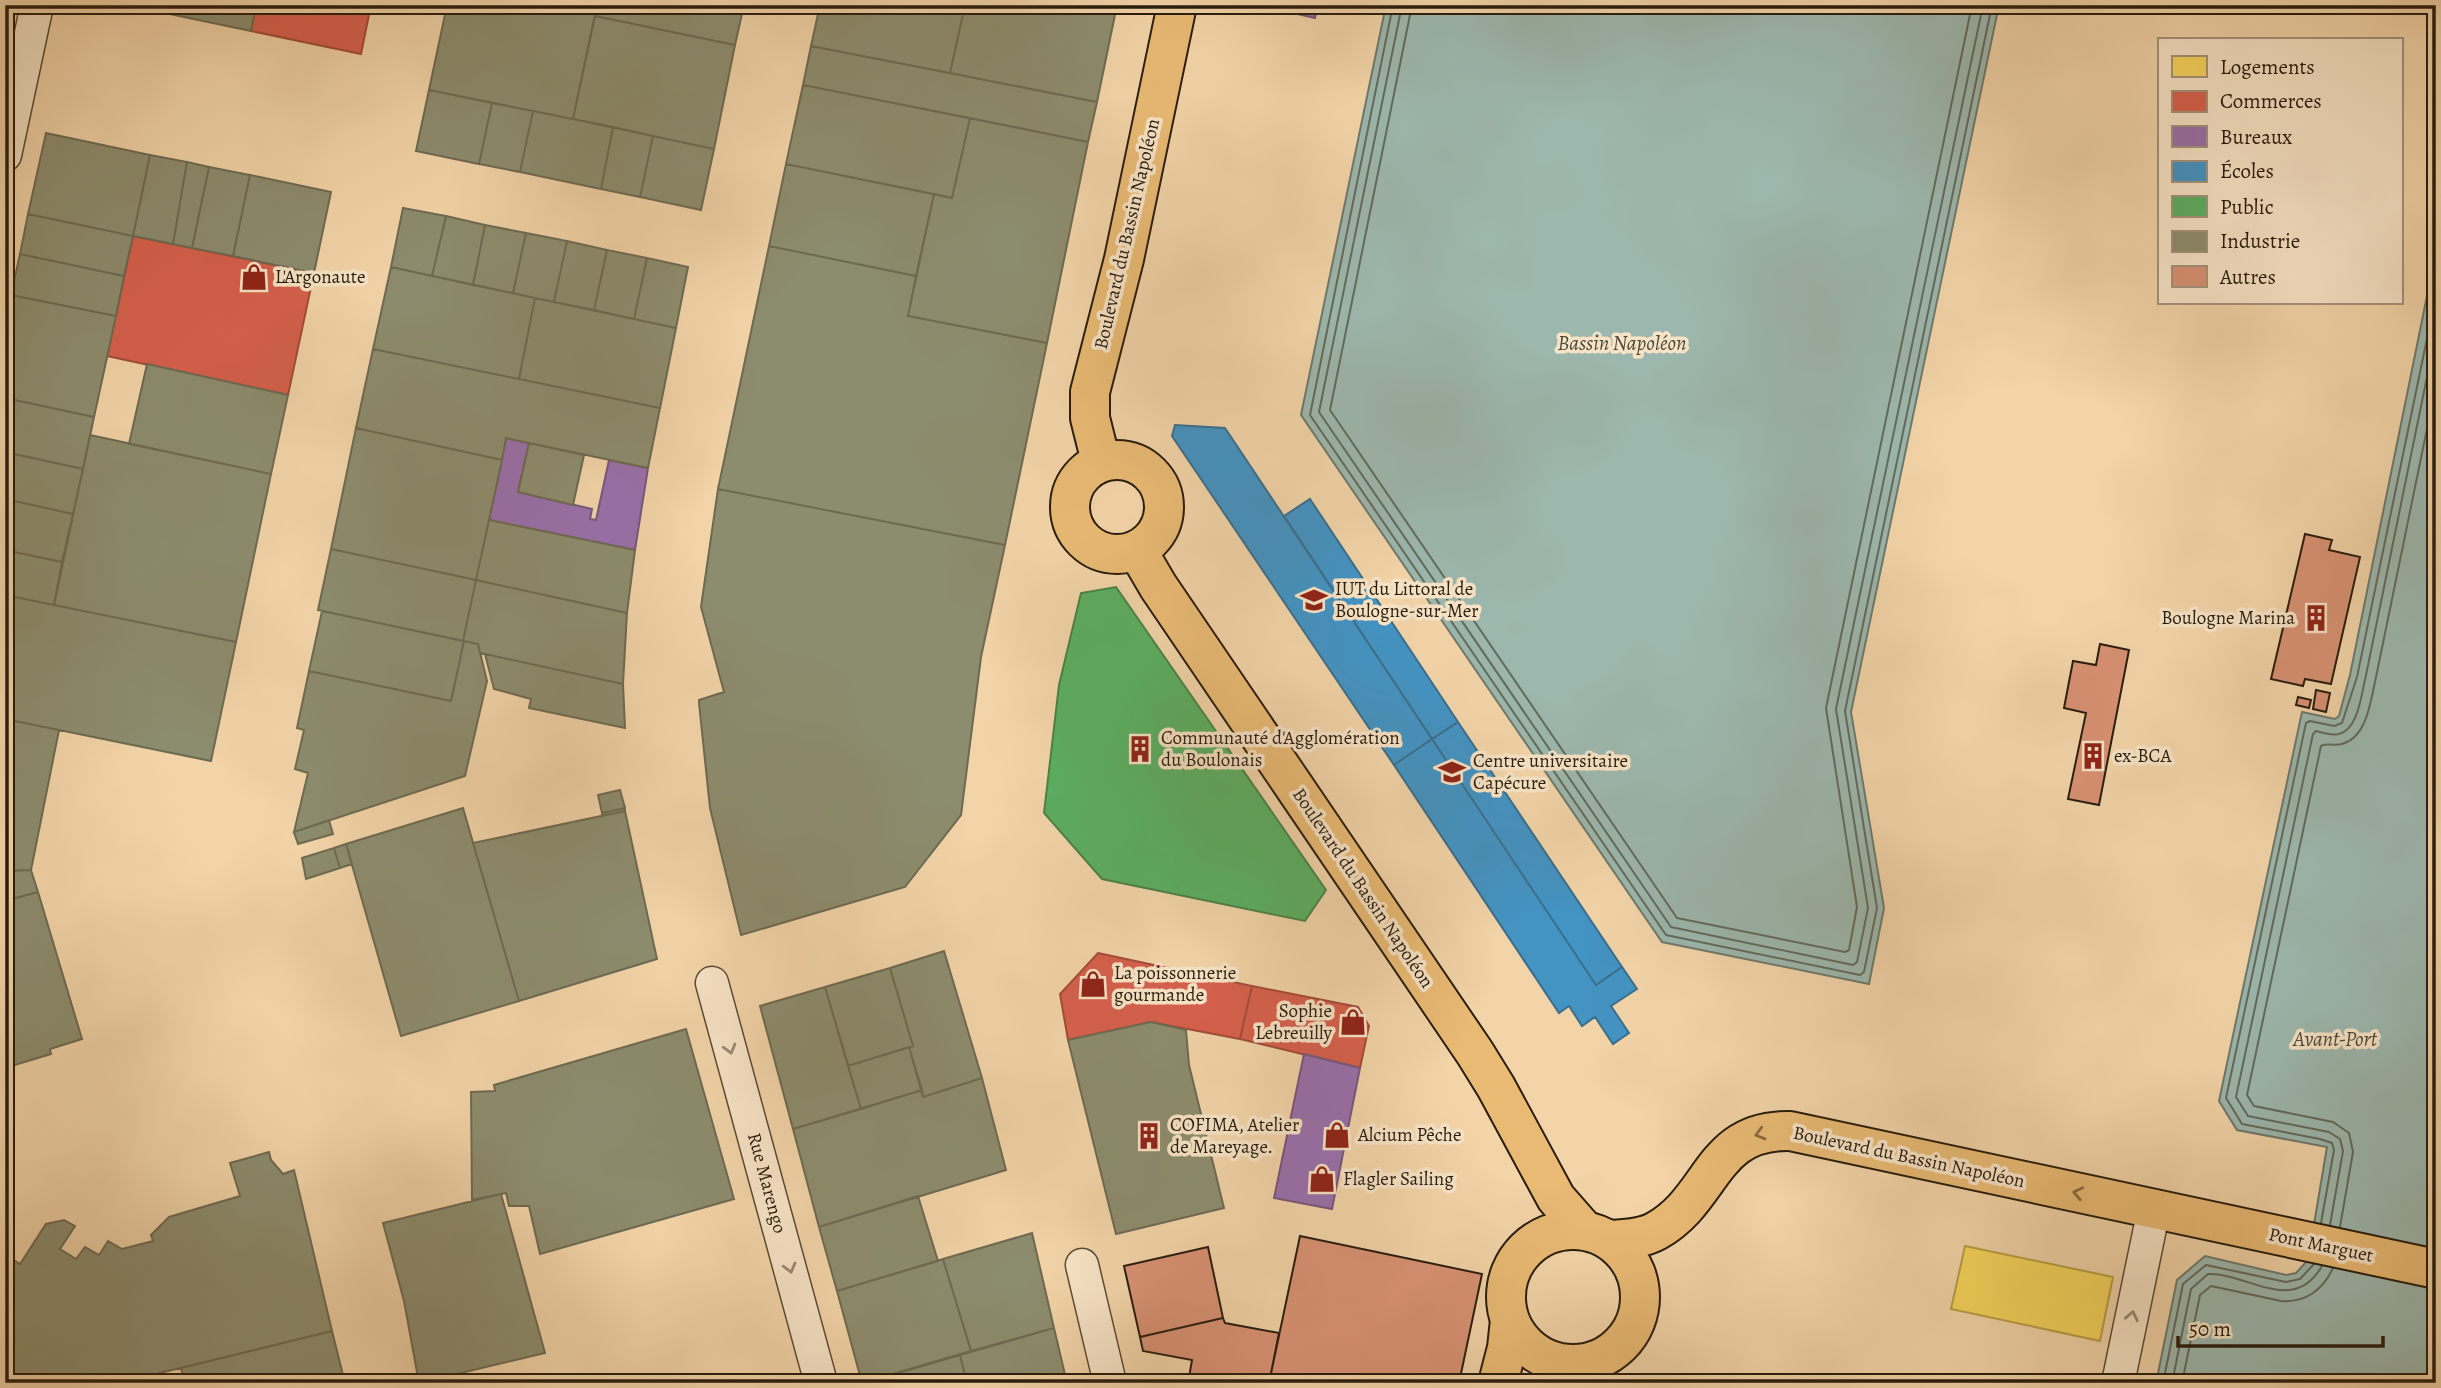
<svg xmlns="http://www.w3.org/2000/svg" width="2441" height="1388" viewBox="0 0 2441 1388" font-family="Alegreya,serif">
	<style>
		.water { fill: #9cb7ad; stroke: #6e796d; stroke-width: 2 }
		.homes { fill: #f6d55c; stroke: #b89e44; stroke-width: 2 }
		.shops { fill: #d6604d; stroke: #a24c3a; stroke-width: 2 }
		.offices { fill: #9970ab; stroke: #77577c; stroke-width: 2 }
		.schools { fill: #4393c3; stroke: #3b6f8c; stroke-width: 2 }
		.public { fill: #5aae61; stroke: #4b8248; stroke-width: 2 }
		.industry { fill: #8c8c6e; stroke: #6e6a51; stroke-width: 2 }
		.lines { fill: none; stroke-linecap: round; stroke-linejoin: round }
		.shore { stroke: #626a5d; stroke-width: 2 }
		.building { fill: #d89174; stroke: #281c0d; stroke-width: 2 }
		.minor-casing { stroke: #5a4a34; stroke-width: 35 }
		.major-casing { stroke: #281c0d; stroke-width: 42 }
		.minor { stroke: #f7e3c6; stroke-width: 32 }
		.major { stroke: #e9ba74; stroke-width: 38 }
		.oneway { stroke: #9a8973 }
		.oneway2 { stroke: #886b40 }
		.labels { text-anchor: middle; dominant-baseline: central; stroke-width: 7; stroke-linejoin: round; paint-order: stroke }
		.street-label { font-size: 19px; fill: #281c0d; stroke: #f7e3c6 }
		.poi-label { font-size: 19px; fill: #281c0d; stroke: #f7e3c6; text-anchor: start }
		.water-label { font-size: 21px; font-style: italic; fill: #4b4a3d; stroke: #f7e3c6 }
	</style>
	<rect width="100%" height="100%" fill="#f2d4a8"/>
	<filter id="stains"><feTurbulence type="fractalNoise" baseFrequency=".00286" numOctaves="4"/><feColorMatrix values="0 0 0 0 .2 0 0 0 0 .09 0 0 0 0 .02 0 0 0 .5 -.17"/></filter>
	<radialGradient id="worn" r=".72"><stop offset=".6" stop-color="#630" stop-opacity="0"/><stop offset="1" stop-color="#630" stop-opacity=".3"/></radialGradient>
	<path class="water" d="M1386 5H1999L1851 712 1884 908 1869 984 1662 942 1301 415Z
		M2436 287V1383H2156L2177 1280 2205 1256 2286 1275 2296 1273 2308 1260 2327 1147 2237 1130 2219 1101 2302 712 2335 719 2339 716 2350 675 2428 291Z"/>
	<path class="homes" d="M1965 1246 2113 1277 2100 1341 1951 1309Z"/>
	<path class="shops" d="M256 5H371L361 54 251 31Z
		M133 236 314 273 288 395 107 356Z
		M1098 953 1252 986 1240 1039 1151 1022 1068 1040 1060 994Z
		M1252 986 1358 1007 1369 1026 1360 1068 1240 1039Z"/>
	<path class="offices" d="M1268 5H1318L1315 18 1267 7Z
		M506 438 529 443 518 492 592 509 590 519 596 520 609 460 648 468 635 550 489 520Z
		M1304 1054 1360 1068 1332 1209 1274 1198Z"/>
	<path class="schools" d="M1175 425 1225 428 1432 739 1394 765 1172 436Z
		M1310 499 1458 722 1432 739 1284 516Z
		M1458 722 1622 967 1596 985 1432 739Z
		M1432 739 1596 985 1622 967 1637 989 1611 1006 1629 1033 1613 1044 1595 1017 1582 1026 1569 1006 1559 1013 1394 765Z"/>
	<path class="public" d="M1116 587 1326 890 1305 921 1102 879 1044 813 1059 685 1081 593Z"/>
	<path class="industry" d="M127 5H256L251 31Z
		M447 5H597L573 119 429 90Z
		M597 5H744L735 45 595 16Z
		M820 5H965L950 73 811 46Z
		M965 5H1117L1097 102 950 73Z
		M595 16 735 45 714 149 573 119Z
		M811 46 1097 102 1088 142 803 85Z
		M803 85 970 118 952 198 786 164Z
		M429 90 492 103 479 164 416 151Z
		M492 103 533 111 520 172 479 164Z
		M533 111 613 127 601 189 520 172Z
		M970 118 1088 142 1047 343 908 316 934 194 952 198Z
		M613 127 653 136 640 197 601 189Z
		M46 133 150 155 133 236 28 214Z
		M653 136 714 149 701 210 640 197Z
		M150 155 187 162 173 244 133 236Z
		M187 162 209 167 192 248 173 244Z
		M786 164 934 194 916 276 769 246Z
		M209 167 250 175 233 256 192 248Z
		M250 175 331 192 314 273 233 256Z
		M403 208 446 216 432 276 391 267Z
		M28 214 133 236 124 276 20 254Z
		M446 216 485 225 473 285 432 276Z
		M485 225 526 233 513 293 473 285Z
		M526 233 567 241 554 302 513 293Z
		M567 241 607 250 594 310 554 302Z
		M769 246 916 276 908 316 1047 343 1005 545 718 489Z
		M607 250 647 258 634 319 594 310Z
		M20 254 124 276 116 316 11 295Z
		M647 258 688 267 676 328 634 319Z
		M391 267 535 298 519 379 373 349Z
		M11 295 116 316 94 417 5 398V322Z
		M535 298 676 328 660 408 519 379Z
		M373 349 660 408 648 468 506 438 502 460 356 428Z
		M147 364 288 395 271 474 129 444Z
		M5 398 94 417 83 469 5 452Z
		M356 428 502 460 476 580 331 549Z
		M90 435 271 474 236 642 54 605Z
		M529 443 584 455 573 505 518 492Z
		M5 452 83 469 73 514 5 499Z
		M718 489 1005 545 981 657 961 815 905 887 741 935 710 808 699 703V700L724 692 701 607Z
		M5 499 73 514 62 562 5 550Z
		M489 520 635 550 627 613 476 580Z
		M331 549 476 580 463 641 318 610Z
		M5 550 62 562 54 605 5 595Z
		M476 580 627 613 623 684 480 653 478 644 463 641Z
		M5 595 236 642 211 761 5 719Z
		M322 611 464 641 451 701 309 671Z
		M464 641 478 644 487 681 465 776 294 832 308 773 295 769 304 730 297 728 309 671 451 701Z
		M485 654 623 684 625 728 529 708 531 699 494 689Z
		M5 719 59 730 31 870 5 871Z
		M620 790 625 808 602 813 598 795Z
		M463 808 519 1001 401 1036 346 844Z
		M625 808V811L602 816V813Z
		M625 811 657 959 519 1001 473 843Z
		M329 820 333 834 298 844 294 832Z
		M346 844 352 864 340 868 334 848Z
		M334 848 340 868 306 879 302 858Z
		M31 870 38 892 5 901V871Z
		M38 892 82 1039 50 1049 51 1054 5 1068V901Z
		M944 951 982 1078 923 1097 909 1047 913 1046 890 968Z
		M890 968 913 1046 848 1066 825 987Z
		M825 987 861 1109 793 1129 760 1006Z
		M1151 1022 1186 1030 1189 1065 1224 1208 1116 1234 1068 1040Z
		M686 1029 734 1199 540 1254 529 1206H509L506 1193 472 1200 471 1092 495 1091 494 1085Z
		M909 1047 922 1090 861 1109 848 1066Z
		M982 1078 1006 1170 819 1227 793 1129 922 1090 923 1097Z
		M269 1152 271 1160 283 1174 294 1170 332 1331 119 1383H5L6 1255 20 1264 46 1224 64 1220 75 1226 60 1249 76 1259 85 1247 99 1255 108 1241 122 1249 153 1241 151 1235 169 1217 240 1196 230 1163Z
		M501 1194 545 1353 419 1383 404 1301 383 1223Z
		M918 1196 938 1261 837 1291 819 1227Z
		M1032 1233 1054 1328 971 1351 943 1259Z
		M943 1259 971 1351 862 1383 837 1291Z
		M1054 1328 1067 1383H967L960 1355Z
		M332 1331 345 1383H185L181 1368Z
		M960 1355 967 1383H864Z"/>
	<g class="lines">
		<path class="shore" d="M1393 5 1310 415 1666 935 1860 975 1864 972 1877 908 1845 711 1992 5
			M1402 5 1319 412 1671 927 1853 965 1857 962 1868 908 1836 709 1983 5
			M1412 5 1330 410 1677 918 1845 952 1849 950 1857 907 1826 708 1972 5
			M2321 1223 2334 1150 2332 1143 2320 1139 2242 1124 2226 1098 2306 723 2310 721 2334 726 2342 723 2357 677 2436 295
			M2330 1225 2343 1151 2340 1139 2329 1132 2248 1116 2236 1097 2313 734 2316 731C2323 733 2332 736 2339 734 2358 729 2361 696 2365 680L2436 333
			M2340 1227 2353 1152 2349 1133 2333 1122 2254 1106 2247 1095 2321 746C2327 743 2335 746 2342 744 2367 737 2370 703 2375 682L2436 385
			M2163 1383 2183 1284 2206 1265 2286 1282 2300 1279 2314 1264
			M2172 1383 2191 1289 2208 1274C2249 1273 2293 1316 2322 1266
			M2182 1383 2200 1295 2211 1286 2281 1301C2305 1303 2323 1290 2333 1268"/>
	</g>
	<path class="building" d="M2305 534 2332 540 2329 550 2360 557 2331 684 2305 679 2303 686 2271 679Z
		M2100 644 2129 650 2099 805 2068 799 2086 713 2064 708 2073 661 2096 665Z
		M2316 690 2330 693 2326 712 2313 709Z
		M2298 697 2311 700 2309 708 2296 705Z
		M1300 1236 1482 1274 1459 1383H1269Z
		M1208 1247 1223 1318 1140 1337 1124 1266Z
		M1223 1318 1225 1323 1279 1333 1269 1383H1188L1192 1360 1143 1351 1140 1337Z"/>
	<g class="lines">
		<defs>
			<path id="minor" d="M5 155 37 5
				M712 983 821 1383
				M1082 1265 1110 1383
				M2118 1383 2154 1209"/>
			<path id="major" d="M1070 507a47 47 0 1 1 94 0a47 47 0 1 1-94 0Z
				M1101 462 1090 418V392L1124 259 1177 5
				M1137 550 1158 586 1475 1053 1496 1087 1556 1198 1585 1231
				M1506 1297a67 67 0 1 1 134 0a67 67 0 1 1-134 0Z
				M1609 1240C1624 1239 1642 1239 1656 1231 1714 1199 1710 1129 1790 1131L2436 1269
				M1498 1383 1507 1348 1510 1320"/>
		</defs>
		<use href="#minor" class="minor-casing"/>
		<use href="#major" class="major-casing"/>
		<use href="#minor" class="minor"/>
		<use href="#major" class="major"/>
	</g>
	<defs><path id="oneway-chevron" d="M-2-3.5L2.5 0L-2 3.5" fill="none" stroke-width="1.6" stroke-linecap="round" stroke-linejoin="round" transform="scale(1.75)"/></defs>
	<g class="oneway">
		<use href="#oneway-chevron" transform="translate(730 1049) rotate(75)"/>
		<use href="#oneway-chevron" transform="translate(790 1268) rotate(75)"/>
		<use href="#oneway-chevron" transform="translate(2132 1316) rotate(-78)"/>
	</g>
	<g class="oneway2">
		<use href="#oneway-chevron" transform="translate(1760 1134) rotate(164)"/>
		<use href="#oneway-chevron" transform="translate(2078 1193) rotate(-168)"/>
	</g>
	<defs>
		<symbol id="shop-bare" viewBox="-9 -9 18 18"><path d="M-5-2.5h2.3a2.7 3.5 0 0 1 5.4 0H5L5.5 6h-11ZM-1.5-2.5h3a1.5 2.3 0 0 0-3 0Z" fill="#8f2418" stroke="#f7e3c6" stroke-width="2.5" paint-order="stroke"/></symbol>
		<symbol id="university-bare" viewBox="-9 -9 18 18"><path d="M0-5L7-2L0 1L-7-2ZM-4 1L0 2.5L4 1V4Q0 6-4 4Z" fill="#8f2418" stroke="#f7e3c6" stroke-width="2.5" paint-order="stroke"/></symbol>
		<symbol id="building-bare" viewBox="-9 -9 18 18"><path d="M-4-6H4V6H1V3H-1V6H-4ZM-2.5-4.3h1.7v1.8h-1.7ZM.8-4.3h1.7v1.8H.8ZM-2.5-1h1.7V.8h-1.7ZM.8-1h1.7V.8H.8Z" fill="#8f2418" stroke="#f7e3c6" stroke-width="2.5" paint-order="stroke"/></symbol>
	</defs>
	<g fill-rule="evenodd">
		<use href="#shop-bare" x="235" y="258" width="38" height="38"/>
		<use href="#university-bare" x="1295" y="581" width="38" height="38"/>
		<use href="#building-bare" x="2297" y="599" width="38" height="38"/>
		<use href="#building-bare" x="1121" y="730" width="38" height="38"/>
		<use href="#building-bare" x="2074" y="737" width="38" height="38"/>
		<use href="#university-bare" x="1433" y="753" width="38" height="38"/>
		<use href="#shop-bare" x="1074" y="965" width="38" height="38"/>
		<use href="#shop-bare" x="1334" y="1003" width="38" height="38"/>
		<use href="#shop-bare" x="1318" y="1116" width="38" height="38"/>
		<use href="#building-bare" x="1130" y="1117" width="38" height="38"/>
		<use href="#shop-bare" x="1303" y="1160" width="38" height="38"/>
	</g>
	<g class="labels">
		<g class="street-label">
			<text transform="translate(1127 234) rotate(-77)">Boulevard du Bassin Napoléon</text>
			<text transform="translate(1363 888) rotate(56)">Boulevard du Bassin Napoléon</text>
			<text transform="translate(1909 1157) rotate(12)">Boulevard du Bassin Napoléon</text>
			<text transform="translate(767 1183) rotate(75)">Rue Marengo</text>
			<text transform="translate(2321 1245) rotate(12)">Pont Marguet</text>
		</g>
		<g class="poi-label">
			<text x="275" y="277">L'Argonaute</text>
			<text x="1335" y="589">IUT du Littoral de<tspan x="1335" dy="22">Boulogne-sur-Mer</tspan></text>
			<text x="2295" y="618" text-anchor="end">Boulogne Marina</text>
			<text x="1161" y="738">Communauté d'Agglomération<tspan x="1161" dy="22">du Boulonais</tspan></text>
			<text x="2114" y="756">ex-BCA</text>
			<text x="1473" y="761">Centre universitaire<tspan x="1473" dy="22">Capécure</tspan></text>
			<text x="1114" y="973">La poissonnerie<tspan x="1114" dy="22">gourmande</tspan></text>
			<text x="1332" y="1011" text-anchor="end">Sophie<tspan x="1332" dy="22">Lebreuilly</tspan></text>
			<text x="1170" y="1125">COFIMA, Atelier<tspan x="1170" dy="22">de Mareyage.</tspan></text>
			<text x="1358" y="1135">Alcium Pêche</text>
			<text x="1343" y="1179">Flagler Sailing</text>
		</g>
		<g class="water-label">
			<text x="1622" y="343">Bassin Napoléon</text>
			<text x="2335" y="1039">Avant-Port</text>
		</g>
	</g>
	<rect width="2441" height="1388" fill="none" stroke="#f2d4a8" stroke-width="28"/>
	<rect x="7" y="7" width="2427" height="1374" fill="none" stroke="#281c0d" stroke-width="3.5"/>
	<rect x="14" y="14" width="2413" height="1360" fill="none" stroke="#281c0d" stroke-width="2"/>
	<rect x="2158" y="38" width="245" height="266" fill="#f7e3c6" stroke="#a4937c" stroke-width="2"/>
	<rect x="2172" y="56" width="35" height="21" fill="#f6d55c" stroke="#a4937c" stroke-width="2"/>
	<text x="2220" y="74" font-size="21" fill="#281c0d">Logements</text>
	<rect x="2172" y="91" width="35" height="21" fill="#d6604d" stroke="#a4937c" stroke-width="2"/>
	<text x="2220" y="108" font-size="21" fill="#281c0d">Commerces</text>
	<rect x="2172" y="126" width="35" height="21" fill="#9970ab" stroke="#a4937c" stroke-width="2"/>
	<text x="2220" y="144" font-size="21" fill="#281c0d">Bureaux</text>
	<rect x="2172" y="161" width="35" height="21" fill="#4393c3" stroke="#a4937c" stroke-width="2"/>
	<text x="2220" y="178" font-size="21" fill="#281c0d">Écoles</text>
	<rect x="2172" y="196" width="35" height="21" fill="#5aae61" stroke="#a4937c" stroke-width="2"/>
	<text x="2220" y="214" font-size="21" fill="#281c0d">Public</text>
	<rect x="2172" y="231" width="35" height="21" fill="#8c8c6e" stroke="#a4937c" stroke-width="2"/>
	<text x="2220" y="248" font-size="21" fill="#281c0d">Industrie</text>
	<rect x="2172" y="266" width="35" height="21" fill="#d89174" stroke="#a4937c" stroke-width="2"/>
	<text x="2220" y="284" font-size="21" fill="#281c0d">Autres</text>
	<path d="M2178 1336v10h205v-10" fill="none" stroke="#281c0d" stroke-width="3.5"/>
	<text x="2189" y="1336" font-size="21" fill="#281c0d" stroke="#f7e3c6" stroke-width="5" paint-order="stroke">50 m</text>
	<rect width="100%" height="100%" filter="url(#stains)"/>
	<rect width="100%" height="100%" fill="url(#worn)"/>
</svg>
